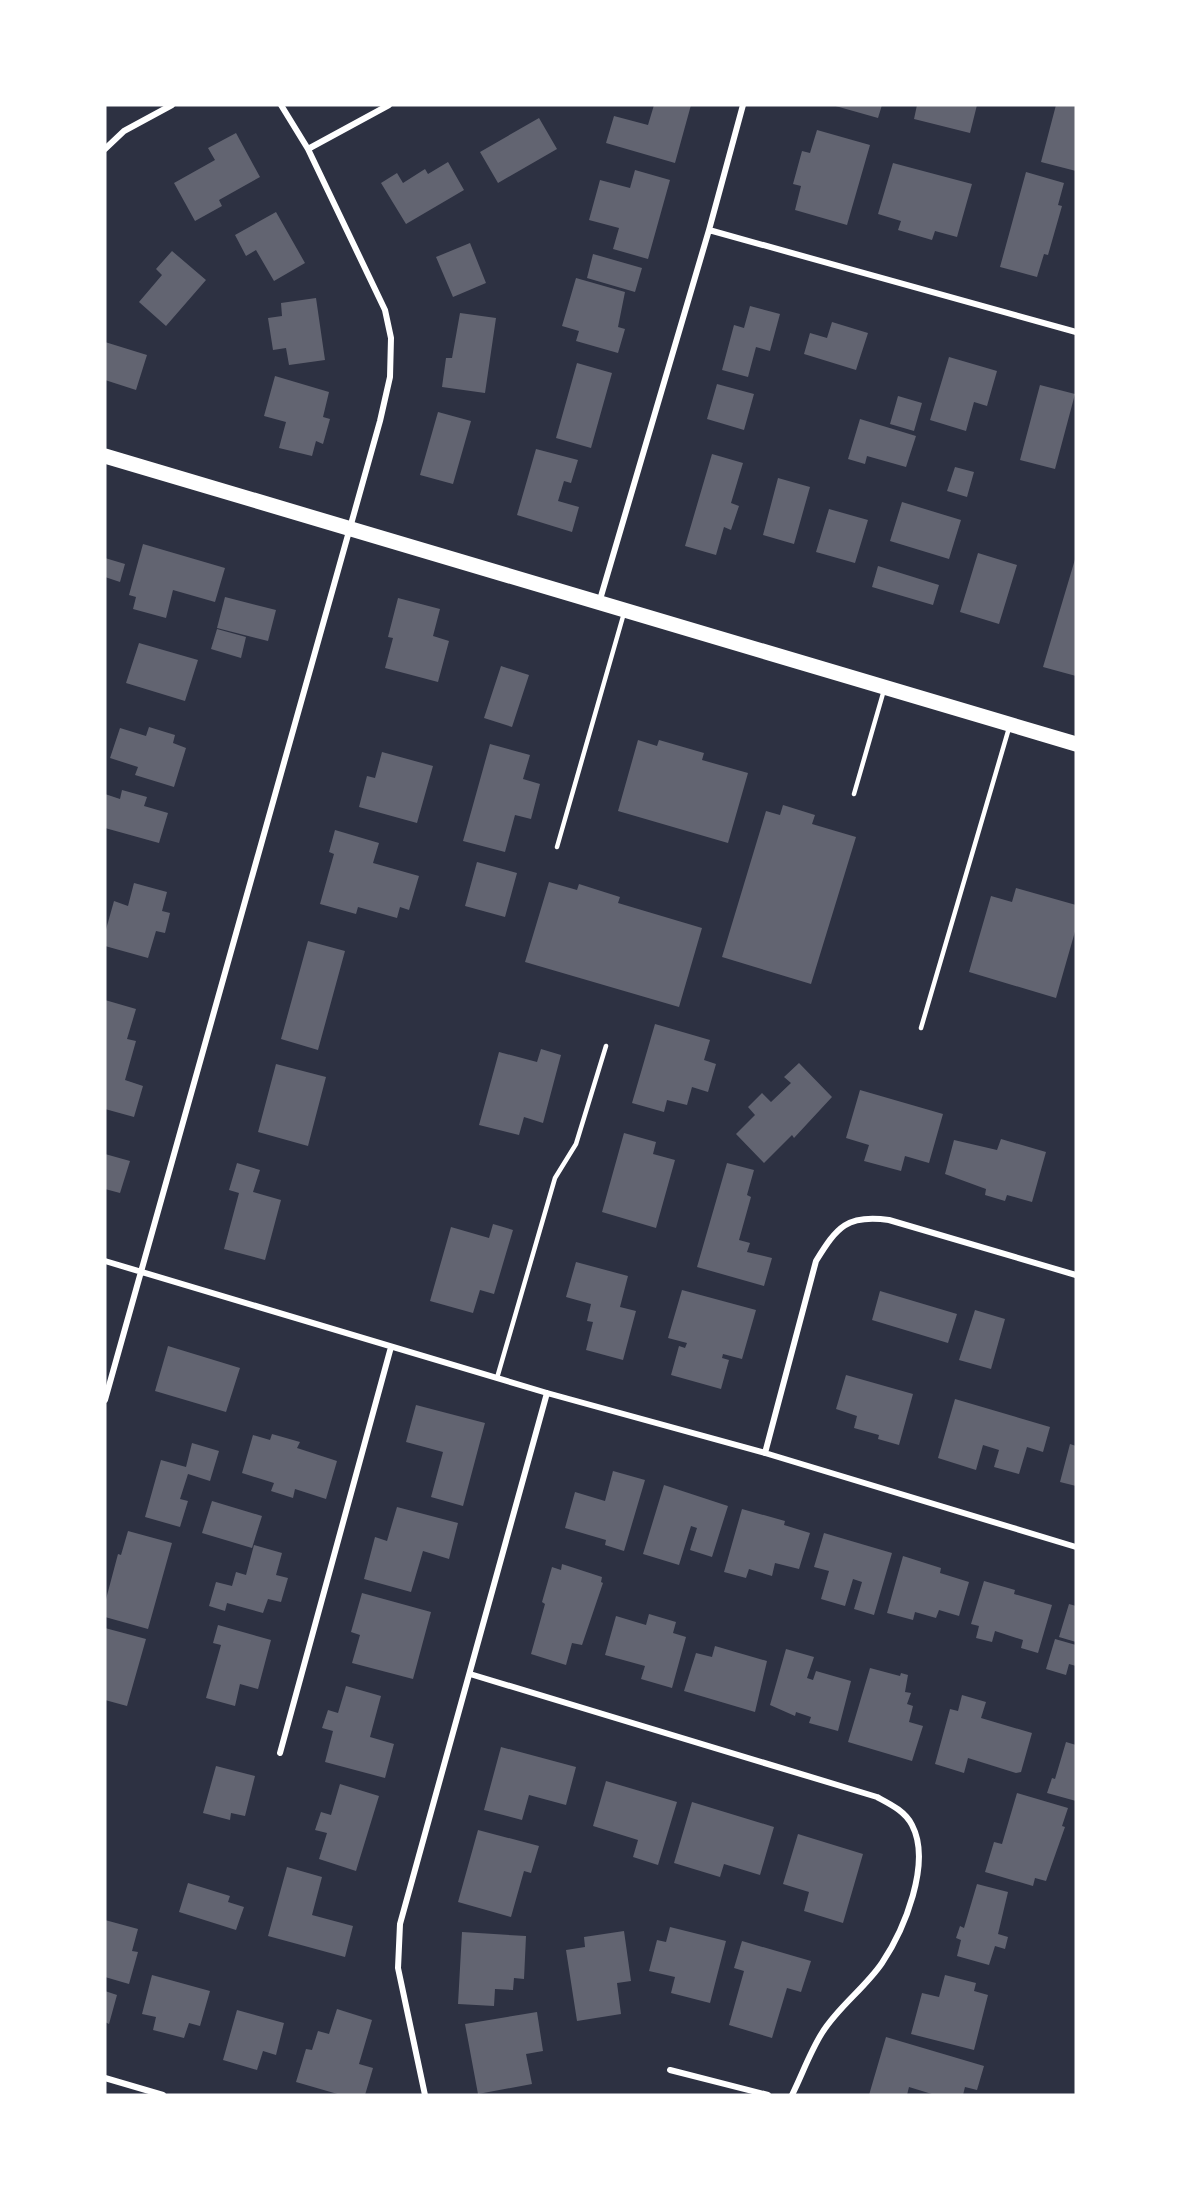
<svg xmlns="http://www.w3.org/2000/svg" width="1181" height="2200" viewBox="0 0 1181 2200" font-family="Commissioner,sans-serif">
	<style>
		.building { fill: #626471 }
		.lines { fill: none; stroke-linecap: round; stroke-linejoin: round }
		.service { stroke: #fff; stroke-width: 4.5 }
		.minor { stroke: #fff; stroke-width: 6 }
		.primary { stroke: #fff; stroke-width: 15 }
	</style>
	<rect width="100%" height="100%" fill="#2d3142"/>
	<path class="building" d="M654 105H691L675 163 606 143 614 116 648 125Z
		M832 105H882L878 118Z
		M917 105H977L970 133 914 119Z
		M1056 105H1076V171L1041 162Z
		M539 118 557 149 498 183 480 152Z
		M817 130 870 145 847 225 795 210 801 186 793 184 802 151 810 153Z
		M236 133 260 177 219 200 222 206 195 221 174 183 215 160 208 148Z
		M448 162 464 190 406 224 381 183 397 173 403 183 425 169 428 174Z
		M893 163 972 184 957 237 935 231 932 240 898 230 901 221 878 214Z
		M635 170 670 180 648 259 613 249 619 228 589 220 600 180 630 188Z
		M1026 172 1064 183 1058 205 1062 206 1048 255 1044 254 1037 277 1000 267Z
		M276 212 305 263 274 281 256 250 246 256 235 235Z
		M470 243 486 283 453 297 436 257Z
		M172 251 206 280 166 326 139 302 162 275 156 269Z
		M593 254 642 268 635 292 587 278Z
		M576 278 625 292 618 327 625 329 618 353 576 341 579 331 562 326Z
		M316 298 325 360 289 365 286 348 273 350 268 318 282 316 281 303Z
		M750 306 780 314 770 351 756 347 748 377 722 370 734 325 744 328Z
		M460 313 496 318 485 393 442 387 446 358H452Z
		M832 322 868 333 856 370 804 354 810 333 827 338Z
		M105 342 147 355 136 390 105 380Z
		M949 357 997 371 987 406 974 402 966 431 930 420Z
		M577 363 612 373 591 448 556 438Z
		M275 376 329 392 323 417 330 419 323 444 316 441 312 456 279 448 286 422 264 416Z
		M717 384 754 394 744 430 707 419Z
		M1040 385 1075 394 1055 469 1020 460Z
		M898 396 922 403 914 431 890 424Z
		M438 412 471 421 453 484 420 475Z
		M860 419 916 436 906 467 867 456 865 464 848 459Z
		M536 449 578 460 571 483 564 481 558 501 579 507 572 532 517 515Z
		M712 454 743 463 731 503 739 506 731 530 724 527 716 555 685 546Z
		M955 467 974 472 967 497 947 491Z
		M778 478 810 487 794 544 763 535Z
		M902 502 961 520 949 559 890 541Z
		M829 509 868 520 855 563 816 552Z
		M143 544 225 568 215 602 173 590 166 618 133 609 136 597 129 595Z
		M978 553 1017 565 999 624 960 612Z
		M1076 556V676L1043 667Z
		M105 558 125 564 120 582 105 577Z
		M878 566 939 585 933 605 872 587Z
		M225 597 276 610 268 641 217 628Z
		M398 598 440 609 433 636 449 641 438 682 385 668 393 638 388 637Z
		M217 629 246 637 241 658 211 649Z
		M139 643 198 660 185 701 126 683Z
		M501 666 529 675 512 727 484 718Z
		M149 727 175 735 173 743 186 748 174 787 135 775 138 767 110 758 120 728 146 736Z
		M638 740 657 746 659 740 704 753 702 760 748 773 728 843 618 811Z
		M490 744 530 755 523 779 540 784 531 819 515 815 505 852 463 841Z
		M382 752 433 766 417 823 359 807 367 776 375 778Z
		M122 790 147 797 144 806 168 813 159 843 105 828V794L120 799Z
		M783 805 815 815 812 824 856 837 811 984 722 957 766 811 780 815Z
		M335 830 379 843 373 863 419 876 409 910 400 907 397 918 358 907 356 914 320 904 334 854 329 852Z
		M477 862 517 873 505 917 465 906Z
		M549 882 577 890 579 884 620 897 618 903 702 928 679 1007 525 962Z
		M134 883 167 892 162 911 170 913 165 933 156 931 148 958 105 946V933L114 901 128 906Z
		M1016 888 1076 905V928L1056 998 969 972 991 896 1012 902Z
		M308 941 345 951 318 1050 281 1039Z
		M105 1000 136 1009 127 1039 136 1041 125 1080 143 1086 134 1117 105 1109Z
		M655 1024 710 1040 704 1060 716 1064 708 1092 692 1087 687 1105 667 1100 664 1112 632 1103Z
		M541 1049 561 1055 543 1123 524 1117 519 1135 479 1125 499 1052 537 1062Z
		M799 1063 832 1097 794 1138 792 1135 764 1163 736 1134 755 1115 748 1107 762 1093 771 1102 791 1083 784 1077Z
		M276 1064 326 1077 308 1146 258 1132Z
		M860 1090 943 1114 929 1163 905 1156 901 1171 864 1161 869 1145 846 1138Z
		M624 1133 656 1142 653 1154 675 1160 656 1228 602 1212Z
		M1001 1139 1046 1152 1032 1202 1007 1195 1005 1201 985 1195 986 1189 945 1174 954 1140 997 1150Z
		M105 1154 130 1161 120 1193 105 1189Z
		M237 1163 260 1170 253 1192 281 1200 265 1260 224 1249 239 1193 229 1190Z
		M727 1163 754 1170 747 1195 751 1197 739 1240 750 1243 747 1252 772 1258 764 1286 697 1267Z
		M493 1224 513 1230 494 1294 480 1290 473 1313 430 1301 451 1227 489 1238Z
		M576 1262 628 1276 620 1307 636 1311 623 1360 586 1350 593 1322 587 1321 591 1304 566 1297Z
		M682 1290 756 1310 742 1359 723 1354 722 1358 729 1360 721 1389 671 1375 679 1346 685 1348 687 1343 668 1338Z
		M880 1291 957 1314 948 1343 872 1320Z
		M975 1310 1005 1319 991 1369 959 1360Z
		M168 1346 240 1368 226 1412 155 1391Z
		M846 1375 913 1394 899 1445 878 1439 879 1435 854 1428 857 1416 836 1409Z
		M955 1399 1050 1427 1043 1452 1027 1447 1019 1474 994 1467 999 1450 983 1445 976 1470 938 1458Z
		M416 1405 485 1423 463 1506 431 1497 443 1452 406 1442Z
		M272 1434 300 1442 297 1448 337 1461 326 1499 295 1489 293 1498 271 1491 274 1483 242 1473 253 1435 270 1440Z
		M192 1443 219 1451 210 1481 188 1474 180 1499 188 1501 180 1527 145 1517 161 1460 186 1467Z
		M1070 1444 1076 1446V1486L1060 1482Z
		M613 1471 645 1480 624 1551 605 1545 606 1540 565 1528 575 1492 605 1501Z
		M664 1485 728 1506 712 1557 690 1550 697 1528 691 1526 679 1565 643 1554Z
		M212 1501 262 1516 252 1548 202 1533Z
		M397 1507 458 1523 449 1559 423 1551 411 1592 364 1579 375 1537 387 1541Z
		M742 1509 785 1521 784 1525 810 1533 799 1569 775 1563 772 1576 749 1569 746 1578 724 1572Z
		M128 1531 172 1543 148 1629 105 1617V1603L118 1554 121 1555Z
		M824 1533 892 1553 874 1615 854 1609 862 1582 853 1579 845 1606 821 1599 829 1571 814 1567Z
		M254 1545 282 1553 276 1575 288 1578 281 1602 268 1599 263 1613 227 1603 225 1611 209 1606 216 1582 232 1586 236 1572 246 1575Z
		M903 1556 941 1568 940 1573 969 1582 959 1616 939 1610 936 1618 915 1612 913 1620 887 1613Z
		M562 1564 602 1577 601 1582 603 1583 582 1645 572 1643 566 1665 531 1654 545 1604 542 1602 552 1567 561 1570Z
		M984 1581 1015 1590 1014 1594 1052 1605 1038 1653 1021 1648 1023 1640 995 1631 992 1642 976 1638 979 1626 971 1624Z
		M362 1593 431 1612 413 1679 352 1663 360 1635 351 1632Z
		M1069 1604 1076 1606V1642L1059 1637Z
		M649 1614 676 1622 673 1633 686 1637 672 1688 641 1679 645 1666 605 1655 616 1616 646 1625Z
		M218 1625 271 1640 258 1689 240 1684 235 1706 206 1698 221 1645 213 1643Z
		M105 1628 146 1639 127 1706 105 1700Z
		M1055 1639 1076 1645V1666L1069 1664 1066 1675 1046 1669Z
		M715 1646 767 1661 755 1712 684 1691 696 1653 712 1657Z
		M786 1649 814 1657 807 1678 813 1680 816 1671 851 1681 838 1731 809 1723 811 1717 796 1712 795 1716 770 1705Z
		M870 1668 900 1676 901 1673 908 1675 905 1692 911 1693 907 1704 913 1706 909 1722 923 1726 912 1761 848 1742Z
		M346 1686 381 1696 370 1737 394 1744 385 1778 325 1762 333 1731 322 1728 328 1710 338 1713Z
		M962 1695 986 1702 981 1718 1032 1733 1021 1772 1016 1773 968 1758 964 1773 935 1764 950 1709 958 1711Z
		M1066 1742 1076 1745V1801L1047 1793 1052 1778 1055 1779Z
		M501 1747 576 1767 566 1805 529 1795 522 1820 484 1810Z
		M216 1766 255 1776 245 1816 231 1813 230 1820 203 1813Z
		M606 1781 677 1802 658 1865 633 1857 638 1840 593 1826Z
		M340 1784 379 1796 356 1871 319 1859 327 1833 315 1830 321 1812 331 1815Z
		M1017 1793 1068 1808 1062 1826 1065 1827 1046 1881 1035 1878 1033 1886 985 1872 994 1842 1002 1844Z
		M692 1802 774 1827 760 1875 724 1864 720 1877 674 1863Z
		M478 1830 539 1846 531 1873 524 1871 511 1917 458 1902Z
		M798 1834 863 1854 843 1923 804 1911 809 1892 783 1884Z
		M287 1867 322 1877 312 1915 353 1926 345 1957 268 1936Z
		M188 1883 230 1896 228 1902 244 1907 236 1930 179 1912Z
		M977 1884 1008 1892 998 1934 1008 1937 1005 1949 995 1946 989 1965 957 1956 961 1940 956 1938 960 1926 964 1928Z
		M105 1920 138 1929 132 1951 138 1952 129 1984 105 1977Z
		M670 1927 726 1941 710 2003 671 1993 675 1977 649 1971 657 1940 666 1942Z
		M624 1931 631 1981 617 1983 621 2014 577 2021 566 1950 585 1947 584 1937Z
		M462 1932 526 1936 524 1979 514 1978 513 1990 495 1989 494 2006 458 2004Z
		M742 1941 811 1961 801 1992 787 1988 772 2038 729 2025 744 1971 734 1968Z
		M152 1975 210 1991 200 2026 189 2023 184 2038 153 2030 156 2017 142 2014Z
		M945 1975 976 1983 974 1991 988 1995 974 2050 911 2034 922 1993 939 1997Z
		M105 1991 117 1995 109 2024 105 2022Z
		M337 2009 372 2020 359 2064 373 2068 365 2095H341L296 2082 306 2049 312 2050 318 2031 329 2034Z
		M237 2010 284 2023 276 2055 263 2051 257 2070 223 2060Z
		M537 2012 543 2051 526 2054 532 2084 478 2094 465 2024Z
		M886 2037 984 2066 977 2090 965 2087 963 2095H935L909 2087 907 2095H869Z"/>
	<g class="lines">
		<path class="service" d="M854 794 884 690
			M557 847 624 613
			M921 1028 1009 728
			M497 1378 555 1178 576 1144 606 1046"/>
		<path class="minor" d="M105 149 124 131 172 105
			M308 149 389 105
			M709 230 1076 332
			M599 603 709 230 743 105
			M105 1261 547 1393 765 1453 1076 1547
			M105 1400 380 421 390 377 391 338 385 310 308 149 281 105
			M765 1453 816 1261C837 1227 847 1214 889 1220L1076 1275
			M470 1674 877 1797C890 1804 905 1811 912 1825 932 1863 904 1930 882 1963 865 1988 838 2007 822 2033 810 2052 802 2075 792 2095
			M280 1753 391 1347
			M670 2070 768 2095
			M105 2078 163 2095
			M425 2095 398 1968 400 1924 547 1393"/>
		<path class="primary" d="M105 456 1076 744"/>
	</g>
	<rect width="1181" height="2200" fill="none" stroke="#ffffff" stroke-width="213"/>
</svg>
